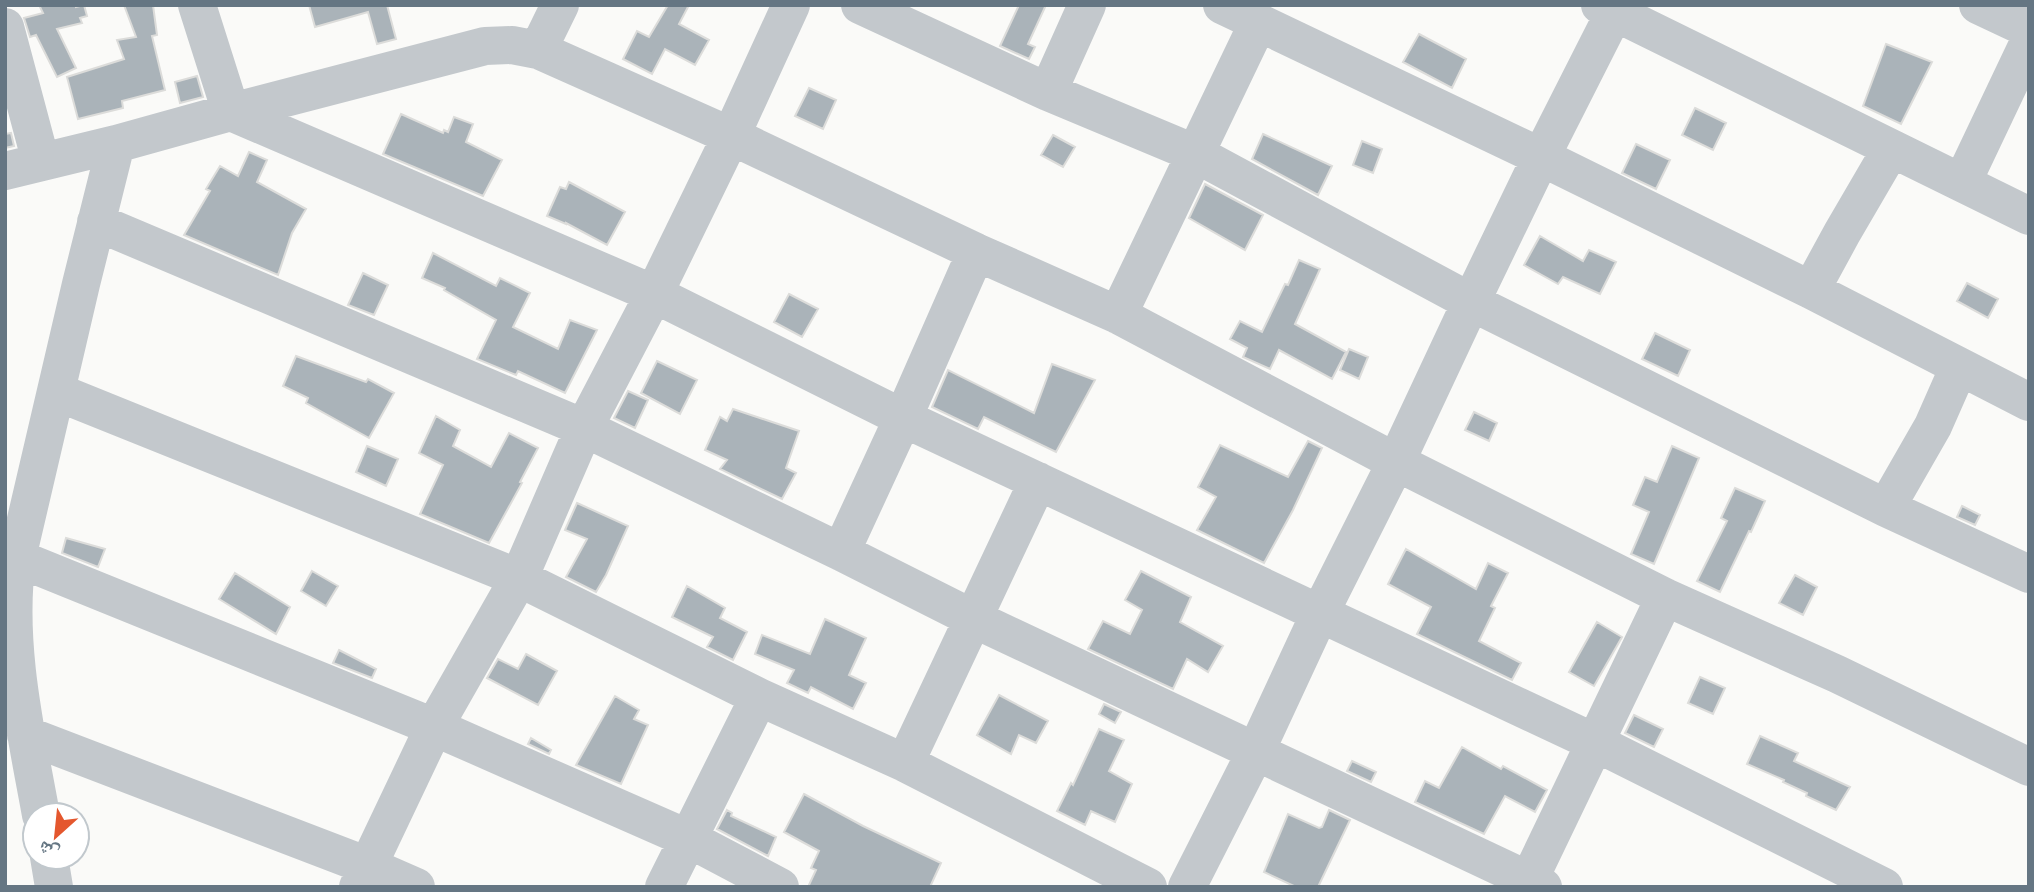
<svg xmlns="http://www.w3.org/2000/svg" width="2034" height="892" viewBox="0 0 2034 892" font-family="Poppins,'Noto Naskh Arabic',sans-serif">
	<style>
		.building { fill: #aab3b9; stroke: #dcdcda; stroke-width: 2 }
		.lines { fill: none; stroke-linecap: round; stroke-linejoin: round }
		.minor { stroke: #c3c8cc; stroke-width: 38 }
	</style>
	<rect width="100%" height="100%" fill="#fafaf8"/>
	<path class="building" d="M39 5H76V7L84 5 87 16 80 18 82 23 57 29 76 68 57 77 36 35 30 37 24 18 43 13Z
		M124 5H153L157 35 152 36 165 90 122 101 123 108 78 119 67 77 124 59 117 40 136 37Z
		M309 5H387L396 39 377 44 368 12 315 27Z
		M668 5H689L679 24 709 40 695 65 665 49 652 74 623 59 637 31 649 37Z
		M1019 5H1046L1028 44 1035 47 1029 59 1000 46Z
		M1419 34 1466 59 1452 88 1403 62Z
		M1886 44 1932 62 1901 124 1863 106Z
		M197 76 203 97 180 103 175 82Z
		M809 88 836 100 823 129 795 116Z
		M1695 108 1726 123 1713 150 1682 135Z
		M401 114 443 133 444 130 448 132 454 117 473 124 466 142 502 160 483 196 383 154Z
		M11 133 14 146 5 148V134Z
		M1263 134 1332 166 1318 195 1252 159Z
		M1053 135 1075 147 1063 167 1041 155Z
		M1362 141 1382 149 1373 173 1353 165Z
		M1636 144 1670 160 1656 189 1622 173Z
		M249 152 267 160 257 182 306 209 292 233 278 275 184 235 210 191 206 189 220 166 238 176Z
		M569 182 625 212 607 245 566 223V224L547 216 560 187 566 189Z
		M1205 184 1263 215 1245 250 1189 218Z
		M1540 236 1583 261 1589 250 1616 262 1600 294 1563 277 1558 284 1524 265Z
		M433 253 496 286 500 278 530 293 513 327 558 349 570 320 597 330 565 393 518 371 516 375 477 359 496 320 444 290 445 288 422 278Z
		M1299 260 1320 269 1295 324 1346 352 1332 379 1279 350 1270 369 1243 357 1247 348 1230 339 1240 321 1262 332 1285 284 1288 285Z
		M363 273 388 285 374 315 348 305Z
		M1967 283 1998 299 1988 318 1957 301Z
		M789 294 818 309 802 337 774 322Z
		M1655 333 1690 350 1678 376 1642 359Z
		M1349 349 1368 357 1359 379 1340 370Z
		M296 356 366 382 368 379 394 393 369 438 306 403 308 398 283 386Z
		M657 361 697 380 680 414 641 393Z
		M1052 364 1095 380 1056 452 984 417 978 429 932 407 948 370 1034 413Z
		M628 391 648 400 635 428 614 418Z
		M733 409 799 431 786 468 796 473 782 499 720 469 727 460 705 450 720 417 727 421Z
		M1474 412 1497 423 1489 441 1465 430Z
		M436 416 460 430 453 446 491 467 509 433 538 448 520 482 522 483 489 543 420 514 443 465 419 453Z
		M1308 441 1322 448 1293 510 1264 563 1197 530 1216 497 1198 487 1220 445 1288 477Z
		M367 446 398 459 386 486 356 472Z
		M1672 446 1699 458 1654 564 1631 554 1649 512 1633 505 1645 477 1657 482Z
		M1735 488 1765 501 1751 532 1749 531 1720 592 1697 581 1727 521 1721 518Z
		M577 503 628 526 606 575 596 592 566 577 587 539 565 530Z
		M1962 506 1980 515 1975 525 1957 517Z
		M66 538 105 549 98 567 62 553Z
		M1406 549 1476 589 1488 563 1508 573 1491 606 1495 608 1479 641 1521 663 1512 680 1417 634 1431 607 1388 584Z
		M312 571 338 586 326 606 301 591Z
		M1141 571 1191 597 1180 622 1223 646 1208 672 1187 659 1173 689 1088 649 1103 621 1130 634 1142 610 1125 600Z
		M235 573 290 607 276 634 219 599Z
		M1795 575 1817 587 1803 615 1779 603Z
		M687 586 725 608 720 618 747 632 733 660 707 647 713 637 672 617Z
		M825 619 866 638 849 675 866 683 853 709 811 687 808 693 787 683 794 670 755 654 762 635 810 654Z
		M1597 622 1622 637 1594 686 1569 672Z
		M339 650 376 669 372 678 333 663Z
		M526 654 557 671 538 705 487 678 498 659 518 669Z
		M1700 677 1725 688 1713 714 1688 703Z
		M999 695 1048 721 1036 743 1019 735 1011 754 977 735Z
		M615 696 639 710 634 719 648 725 621 784 576 765Z
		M1104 704 1121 712 1115 723 1099 714Z
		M1634 715 1663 729 1654 747 1625 733Z
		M1099 729 1124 740 1109 771 1132 784 1115 822 1091 811 1085 825 1057 811 1071 783 1073 785Z
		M1760 736 1798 753 1794 761 1850 787 1836 810 1806 796 1807 793 1783 782 1784 780 1747 764Z
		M531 738 551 750 549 754 528 744Z
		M1462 747 1501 769 1503 766 1547 790 1535 812 1505 796 1484 834 1415 802 1425 781 1439 788Z
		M1352 761 1376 772 1371 782 1347 771Z
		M804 794 863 826 941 863 930 887H808L816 870 811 868 819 851 784 832Z
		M727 810 732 813 731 816 776 837 768 856 717 829Z
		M1329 810 1350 820 1318 887H1296L1264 872 1288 814 1319 828 1322 827Z"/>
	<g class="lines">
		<path class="minor" d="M197 5 231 112 654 294 903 418 1596 743 1884 887
			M860 5 1048 92 1194 153 1471 302 1886 508 2029 574
			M1222 5 1541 157 1811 290 2029 402
			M1600 5 2029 216
			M1978 5 2029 29
			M5 27 41 162
			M538 50 560 5
			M1048 92 1087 5
			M5 171 116 144
			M1962 183 2029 42
			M96 222 584 428 841 552 974 619 1543 887
			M1811 290 1842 233 1891 149
			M1118 315 1258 23
			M57 392 519 578 759 697 905 763 1148 887
			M1886 508 1933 426 1959 367
			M841 552 903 418 976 252
			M17 558 434 727 689 839 780 887
			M26 735 368 866 416 887
			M905 763 1038 481
			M41 815C26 732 5 643 17 558L81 284 116 144 231 112 485 46 512 45 538 50 731 136 976 252 1118 315 1396 462 1665 597 1837 674 2029 767
			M49 857 54 887
			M1529 880 1665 597
			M358 887 434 727 519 578 584 428 654 294 731 136 791 5
			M664 887 759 697
			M1187 887 1255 753 1320 613 1396 462 1471 302 1541 157 1618 5"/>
	</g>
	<rect width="2034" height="892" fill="none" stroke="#657683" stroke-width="14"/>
	<g transform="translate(56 836) rotate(207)"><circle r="33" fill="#ffffff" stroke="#c1c8cd" stroke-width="2"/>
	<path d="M0-5L12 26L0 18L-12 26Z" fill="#e4572e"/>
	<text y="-10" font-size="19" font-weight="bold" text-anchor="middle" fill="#657683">ش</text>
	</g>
</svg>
